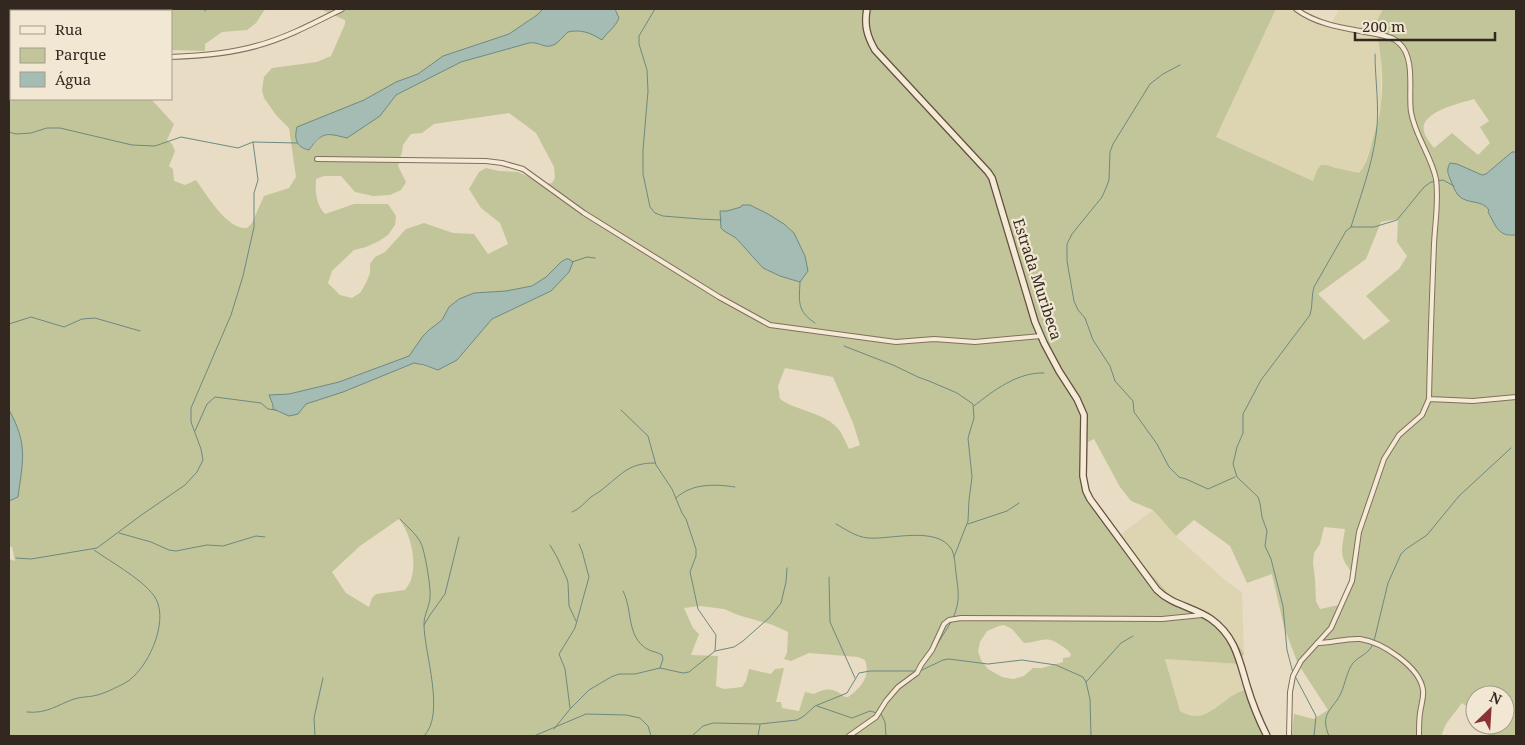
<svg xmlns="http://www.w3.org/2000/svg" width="1525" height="745" viewBox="0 0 1525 745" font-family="'Noto Serif',serif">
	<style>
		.farmland { fill: #ddd5b2 }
		.green { fill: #c2c599; fill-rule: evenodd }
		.water { fill: #a5bcb5; stroke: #6d8981 }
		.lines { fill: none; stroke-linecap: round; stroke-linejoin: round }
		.stream { stroke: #6d8981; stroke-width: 1 }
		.street-casing { stroke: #816f5d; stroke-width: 6 }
		.secondary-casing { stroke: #635040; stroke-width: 8 }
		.street { stroke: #f4ead6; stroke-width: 4 }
		.secondary { stroke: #f4ead6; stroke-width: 5.5 }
		.labels { text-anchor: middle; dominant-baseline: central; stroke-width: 4.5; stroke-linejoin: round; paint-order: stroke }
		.street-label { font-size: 15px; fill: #33281f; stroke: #f1e7d3 }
	</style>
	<rect width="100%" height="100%" fill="#e9dcc4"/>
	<path class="farmland" d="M1276 9H1298L1330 26 1339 9H1383L1375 24 1380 42 1381 64V105L1370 149 1363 168 1359 173 1336 168 1327 165 1317 170 1313 181 1216 137Z
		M1153 510 1176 536 1225 580 1242 592 1244 653 1230 636 1169 596 1167 592 1130 550 1120 535Z
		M1165 659 1239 664 1248 689 1241 690 1211 712 1196 717 1180 711Z"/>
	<path class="green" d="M9 9H265L256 23 247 30 222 32 205 44V51L171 50V11H11V99H151L174 124 167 140 172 144 175 151 169 166 173 169 174 181 185 185 196 180C207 195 227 230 247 228L252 223 264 196 289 188 296 177 289 128 276 115 264 98 262 90 264 77 272 68 317 62 331 56 345 24V20L320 9H543L537 15 509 34 443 56 418 74 396 82 364 100 302 148 309 150 323 135 333 134 338 136 380 116 396 95 461 62 529 43C537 42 538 44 545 46 555 47 561 38 568 32 588 28 607 43 619 18L615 9H1276L1216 137 1313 181 1317 170 1321 165H1327L1336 168 1359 173C1367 164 1370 150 1373 138 1376 127 1380 115 1381 104 1384 78 1381 50 1375 24L1383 9H1516V152H1512L1486 174C1476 176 1466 168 1457 164L1447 174 1452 183 1478 203C1489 203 1502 227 1509 236L1516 235V736H1487L1495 725H1505V695H1475V712L1462 703 1446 724 1441 736H1292L1294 714 1314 719 1328 710 1298 664 1284 627 1272 574 1247 583 1230 546 1194 520 1176 536 1153 510 1131 501 1120 487 1094 439 1088 442 1087 479 1089 495 1111 521 1130 550 1167 592 1169 596 1173 599 1206 613 1230 636 1244 653 1239 664 1165 659 1180 711C1184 713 1191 716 1195 716 1213 717 1229 692 1248 689L1267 736H9V559L15 561 12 547 9 546V501L18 497C23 460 28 444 9 410ZM1474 99 1489 121 1480 127 1490 143 1478 155 1452 133 1434 148C1431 144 1425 137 1424 131 1419 112 1461 103 1474 99ZM509 113 536 133 554 167 555 178 552 183 546 184 531 178 518 172 499 171 486 168 479 172 469 189 481 208 500 223 508 244 488 254 474 234 453 233 424 223 406 229 385 252 375 257 370 264V273L366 283 360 293 352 298 340 295 328 283 332 271 354 250 366 247 379 241 388 235 395 225 396 216 388 204H354L325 214C316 204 315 192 316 179L324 176H341L355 192 373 196 390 195 401 190 406 182 398 166 402 152 403 145 411 134 422 133 434 124ZM750 205C784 222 801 232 808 271L800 282 780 276 763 268 736 238 724 231 720 211H727ZM1398 219 1397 242 1407 256 1399 269 1366 296 1390 321 1364 340 1318 294 1366 259 1381 222ZM566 259 551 291 492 319 457 360 438 370 414 363 343 392 306 404 298 414 289 416 278 412 273 405 269 395 289 394 339 382 410 356 429 330 442 320 449 307 474 293 506 291 532 286 546 277 561 262ZM785 368 833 377 853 423 860 445 849 449C846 443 843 436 840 431 826 412 798 412 780 399L778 386ZM399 519C411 534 417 561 411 580 410 583 407 587 405 590L376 594 372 598 369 607 346 593 332 572 360 546ZM1324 527 1345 529C1342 549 1338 557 1352 572V579L1339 605 1320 609 1316 601 1315 579 1313 563 1314 553 1320 544ZM700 606 724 609 738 615 773 625 788 632 787 653 784 659 791 661 809 653 858 657 865 660C871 676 861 688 848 697H845C835 688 826 687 814 694L805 692 799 711 782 708 781 702H776L784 668 775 669 771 674 749 669 746 681 742 687 724 689 716 686 718 656 691 655 699 634 693 628 684 608ZM1004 625 1012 629 1024 643C1041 642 1046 634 1062 646 1066 649 1068 650 1071 654L1070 657 1063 658V662L1042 668H1033L1024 676 1013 679 1002 677 988 669 981 660 978 651 980 642 987 631 999 626Z"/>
	<path class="water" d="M543 9H615L619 18C615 28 607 32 602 40 591 33 581 29 568 32 561 38 556 48 545 46 538 44 536 42 529 43L461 62 396 95 380 116 347 138C326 133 323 131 309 150 296 147 294 139 297 127L364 100 396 82 418 74 443 56 509 34 537 15Z
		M1512 152H1516V235C1498 237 1496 226 1488 212L1489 210C1482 199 1467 205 1458 195 1455 191 1453 186 1451 181 1448 175 1446 170 1450 163L1457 164 1482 175 1486 174Z
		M742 205H750L768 214 784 224 794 233 805 256 808 271 800 282 780 276 763 268 736 238 724 231 721 228 720 211H727L741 207Z
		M566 259H569L573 262 569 272 551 291 492 319 457 360 438 370 424 365 414 363 343 392 306 404 298 414 294 415 289 416 273 409V405L269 395 289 394 339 382 409 356 423 336 429 330 442 320 449 307 459 299 474 293 506 291 532 286 546 277 561 262Z
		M9 410C28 444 23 460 18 497L9 501Z"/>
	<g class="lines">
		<path class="stream" d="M655 9 639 36V44L647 70 648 91 643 150V174L650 207 655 213 663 216 700 219 721 220
			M205 11V9
			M1180 65 1163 74 1150 84 1113 144 1110 152 1109 180 1106 188 1102 197 1072 234 1067 244V261L1074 301 1078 310 1085 318 1093 340 1110 366 1115 381 1133 401 1134 412 1157 444 1169 467 1179 477 1186 479 1208 489 1235 477
			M9 132 16 134 31 133 47 128H60L132 145 155 146 181 137 238 148 253 142 297 143
			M1351 227H1374L1397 220 1424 187 1431 182 1443 180 1454 186
			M572 262 587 257 595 258
			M800 282C799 302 797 311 815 323
			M9 324 31 317 64 327 82 319 95 318 140 331
			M844 346 893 365 918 377 929 381 957 393 973 404 974 418 968 438 972 477 969 500 968 521 954 557
			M974 406C994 390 1018 372 1044 373
			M621 410 648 436 656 465 672 489 682 513 686 519 696 549V556L690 572 692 581 698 609 716 635 715 651
			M195 431 207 404 215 397 261 403 268 409 276 410
			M676 498C692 483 715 484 735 487
			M572 512C581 508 584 503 591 497 595 494 600 492 604 488 623 473 629 463 655 463
			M400 519C408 528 420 536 423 549 426 560 431 587 430 598 429 607 424 615 424 624 424 653 446 714 424 736
			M836 524C845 529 856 537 868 538 890 540 938 525 952 550 955 557 955 565 956 573 958 591 961 600 953 618
			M968 524 1007 511 1019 503
			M119 533 151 542 169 550 176 551 207 545 223 546 256 536 265 537
			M550 545 557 557 567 579 568 583 569 606 576 621
			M16 558 31 559 97 548 140 516 185 485 197 472 203 460 201 449 191 422V408L231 315 243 276 254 227V193L258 180 253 142
			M829 577 830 622 855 678
			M623 591C633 610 626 636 647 649 652 652 658 652 662 655L663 659 660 668
			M424 625 430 615 445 594 459 537
			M1374 641 1388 583 1401 554 1406 549 1427 535 1459 496 1511 448
			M935 648 951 622
			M920 671 943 660 949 659 988 664 1022 660 1056 665 1083 677 1086 682 1090 699 1091 736
			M1293 673 1287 650 1283 606 1271 559 1265 546 1267 531 1262 517 1260 503 1258 497 1237 477 1233 464 1237 447 1243 433V414L1261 380 1310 315C1313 306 1311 296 1314 287L1346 231 1351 227C1360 197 1372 166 1376 135 1380 109 1375 80 1375 54
			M1295 676 1316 716 1314 736
			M1086 682 1121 643 1133 636
			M817 706 852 718 870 711 877 713
			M570 708 565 669 559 654 575 628 589 577 582 551 579 544
			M27 712C47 714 57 705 74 699 80 697 87 697 93 696 104 694 115 688 125 683 147 671 169 623 156 599 147 582 111 562 94 550
			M881 714 885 722 886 736
			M554 729 570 709 589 690 611 677 619 674H635L660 668 683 673 689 672 715 651 734 647 743 641 770 617 781 603 786 582 787 568
			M315 736 314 718 323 678
			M534 736 586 714 626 715 640 718 648 726 651 736
			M692 736 703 726 713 723 760 724 797 720 804 716 815 706 847 693 859 673 870 671H917
			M758 736 760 725
			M1329 736C1319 713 1333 710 1341 693 1345 684 1347 671 1353 663 1359 656 1369 654 1373 644"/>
		<defs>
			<path id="street" d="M171 57C200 56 229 54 256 46 286 38 314 23 342 9
				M317 159 486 161 502 163 523 169 584 213 719 297 770 325 896 342 934 339 975 342 1041 336
				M1429 399 1473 401 1516 397
				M1317 643C1331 643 1346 638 1360 639 1382 642 1420 667 1423 690 1424 698 1421 705 1420 713 1419 720 1419 729 1419 736
				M849 736 876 717 886 701 898 687 917 673 921 665 932 650 944 624 949 620 961 618 1162 619 1202 615
				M1289 736 1290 692 1293 676 1301 661 1331 628 1352 581 1359 532 1384 459 1399 435 1422 415 1429 399C1430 347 1432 296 1434 244 1435 223 1439 200 1436 179 1431 155 1415 136 1411 112 1408 92 1416 58 1399 43 1392 36 1380 35 1371 33 1345 28 1317 25 1296 9"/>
			<path id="secondary" d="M867 9C864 25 867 36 875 50L988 172 992 178 1035 322 1044 343 1059 371 1077 399 1084 415 1083 476 1086 491 1090 499 1157 590C1172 605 1194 607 1211 619 1235 636 1239 659 1247 686 1252 703 1259 720 1267 736"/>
		</defs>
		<use href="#street" class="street-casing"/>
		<use href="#secondary" class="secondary-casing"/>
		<use href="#street" class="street"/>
		<use href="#secondary" class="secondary"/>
	</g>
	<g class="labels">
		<g class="street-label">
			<text transform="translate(1038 279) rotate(72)">Estrada Muribeca</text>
		</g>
	</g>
	<rect width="1525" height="745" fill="none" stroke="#33281f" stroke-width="20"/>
	<rect x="10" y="10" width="162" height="90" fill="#f1e7d3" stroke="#a59b8b"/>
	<rect x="20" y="26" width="25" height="8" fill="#f4ead6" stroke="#a59b8b"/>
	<text x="55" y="35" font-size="15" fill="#33281f">Rua</text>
	<rect x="20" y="48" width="25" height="15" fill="#c2c599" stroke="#a59b8b"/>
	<text x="55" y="60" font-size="15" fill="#33281f">Parque</text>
	<rect x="20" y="72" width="25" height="15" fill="#a5bcb5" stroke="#a59b8b"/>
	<text x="55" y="85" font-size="15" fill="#33281f">Água</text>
	<g transform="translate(1490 710) rotate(25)"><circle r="24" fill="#f1e7d3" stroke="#a59b8b"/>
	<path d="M0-4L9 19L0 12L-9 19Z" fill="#893337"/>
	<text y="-8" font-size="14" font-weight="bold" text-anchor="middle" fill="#33281f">N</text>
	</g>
	<path d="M1355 32v8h140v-8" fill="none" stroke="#33281f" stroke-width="2.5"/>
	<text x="1362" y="32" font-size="15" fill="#33281f" stroke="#f1e7d3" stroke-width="4" paint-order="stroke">200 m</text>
</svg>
